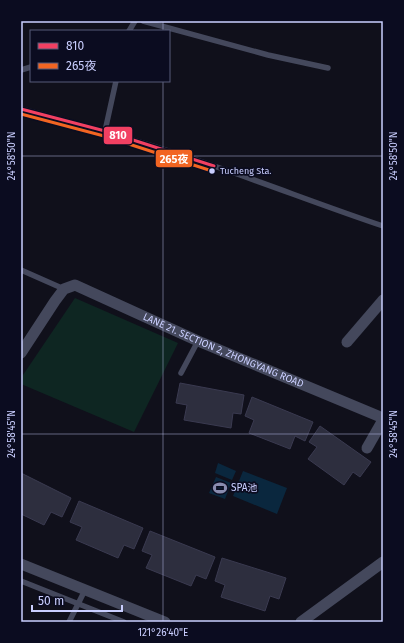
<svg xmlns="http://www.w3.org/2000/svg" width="404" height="643" viewBox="0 0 404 643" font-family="'Fira Sans','Noto Sans TC',sans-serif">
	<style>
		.green { fill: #0e2622 }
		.water { fill: #0a273e }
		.building { fill: #2d2e3e; stroke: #3a3a50 }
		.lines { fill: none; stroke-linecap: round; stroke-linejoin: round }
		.service { stroke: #44485c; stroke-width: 5.5 }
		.minor { stroke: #44485c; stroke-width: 11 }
		.bus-1-casing { stroke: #0b0c20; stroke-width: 6 }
		.bus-2-casing { stroke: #0b0c20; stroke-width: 6 }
		.bus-1 { stroke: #f24062; stroke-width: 3 }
		.bus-2 { stroke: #f26522; stroke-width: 3 }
		.ticks { fill: none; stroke: #cacfff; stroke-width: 1; stroke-opacity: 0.45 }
		.bus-dot { fill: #cacfff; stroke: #0b0c20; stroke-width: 1.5 }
		.labels { text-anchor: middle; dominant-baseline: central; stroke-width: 3.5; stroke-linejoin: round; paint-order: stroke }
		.bus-label { font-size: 9px; fill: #cacfff; stroke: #0b0c20; text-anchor: start }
		.street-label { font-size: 10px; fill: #cacfff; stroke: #0b0c20 }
		.poi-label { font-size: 10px; fill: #cacfff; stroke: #0b0c20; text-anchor: start }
		.line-badge { stroke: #0b0c20; stroke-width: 1.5 }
		.badge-label { font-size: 11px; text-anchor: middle; font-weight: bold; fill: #fff }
		.neatline { fill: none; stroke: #cacfff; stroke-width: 1.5 }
		.ticks-label { font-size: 10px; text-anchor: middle; fill: #cacfff }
	</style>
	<rect width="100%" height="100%" fill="#10101b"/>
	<path class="green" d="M75 298 178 343 134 432 21 384V378Z"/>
	<path class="water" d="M218 463 236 471 232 480 215 473Z
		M243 471 287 488 277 514 233 496Z
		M216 477 231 483 225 499 209 493Z"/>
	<path class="building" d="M180 383 244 395 241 414 233 413 231 428 184 420 187 405 176 403Z
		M252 397 313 422 305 441 295 436 290 449 249 433 254 420 245 416Z
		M320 426 371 462 360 477 353 472 344 485 308 459 317 447 309 442Z
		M21 473 71 498 62 517 51 512 44 525 21 514Z
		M79 501 143 528 134 549 124 545 118 558 76 540 82 527 70 522Z
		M150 531 215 557 206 579 196 575 191 586 146 568 152 555 142 551Z
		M222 558 286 578 279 599 270 596 265 611 221 597 225 585 215 581Z"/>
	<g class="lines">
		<path class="service" d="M143 21 268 55 328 68
			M129 31 135 21
			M21 70 31 67
			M21 109C86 126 150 144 214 166 270 185 326 207 383 226
			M105 131 116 81
			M21 270 64 289
			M181 373 198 341
			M21 581 124 622
			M69 622 85 590"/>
		<g class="minor">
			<path d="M347 342 383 300"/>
			<path id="s1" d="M21 353 55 301 64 289 75 285 198 341 383 418"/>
			<path d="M367 448 383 420"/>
			<path d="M21 564 165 622"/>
			<path d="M301 622 383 562"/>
		</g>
		<defs>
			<path id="bus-1" d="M21 109 105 131 214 166"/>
			<path id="bus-2" d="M21 114 104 136 212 171"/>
		</defs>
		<use href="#bus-1" class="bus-1-casing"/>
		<use href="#bus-2" class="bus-2-casing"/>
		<use href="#bus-1" class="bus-1"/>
		<use href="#bus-2" class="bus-2"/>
	</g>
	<path class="ticks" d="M163 21V31M163 81V622M21 156H383M21 434H383"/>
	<defs>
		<symbol id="stadium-bare" viewBox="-9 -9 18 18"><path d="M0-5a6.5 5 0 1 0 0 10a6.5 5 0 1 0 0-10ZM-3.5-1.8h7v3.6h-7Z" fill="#898caf" stroke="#0b0c20" stroke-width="2.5" paint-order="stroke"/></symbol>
	</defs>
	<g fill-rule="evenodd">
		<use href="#stadium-bare" x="210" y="478" width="20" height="20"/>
	</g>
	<circle class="bus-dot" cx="212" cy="171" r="3.5"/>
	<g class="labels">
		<g class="bus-label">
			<text x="220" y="171">Tucheng Sta.</text>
		</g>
		<g class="street-label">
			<text stroke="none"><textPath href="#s1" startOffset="251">LANE 21. SECTION 2, ZHONGYANG ROAD</textPath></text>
		</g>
		<g class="poi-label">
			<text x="231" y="488">SPA池</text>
		</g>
	</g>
	<g class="line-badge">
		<rect x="103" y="126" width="30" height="19" rx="4" fill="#f24062"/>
		<rect x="155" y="149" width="38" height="19" rx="4" fill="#f26522"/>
	</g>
	<g class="badge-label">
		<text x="118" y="139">810</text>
		<text x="174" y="163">265夜</text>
	</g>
	<rect width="404" height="643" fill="none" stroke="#0b0c20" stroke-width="44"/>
	<rect x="30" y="30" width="140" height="52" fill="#0b0c20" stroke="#575a79"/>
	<rect x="38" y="43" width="20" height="6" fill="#f24062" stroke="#575a79"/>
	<text x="66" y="50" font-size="12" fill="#cacfff">810</text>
	<rect x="38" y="63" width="20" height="6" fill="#f26522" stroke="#575a79"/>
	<text x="66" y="70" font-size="12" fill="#cacfff">265夜</text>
	<path d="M32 605v6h90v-6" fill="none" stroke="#cacfff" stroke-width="2"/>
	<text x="38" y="605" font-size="12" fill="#cacfff" stroke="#0b0c20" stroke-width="3" paint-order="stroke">50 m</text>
	<rect x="22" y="22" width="360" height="599" class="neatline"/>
	<g class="ticks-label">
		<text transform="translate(11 156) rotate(-90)" y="4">24°58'50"N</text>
		<text transform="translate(393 156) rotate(-90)" y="4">24°58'50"N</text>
		<text transform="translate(11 434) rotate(-90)" y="4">24°58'45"N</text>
		<text transform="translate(393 434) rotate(-90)" y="4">24°58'45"N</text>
		<text x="163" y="636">121°26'40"E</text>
	</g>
</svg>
